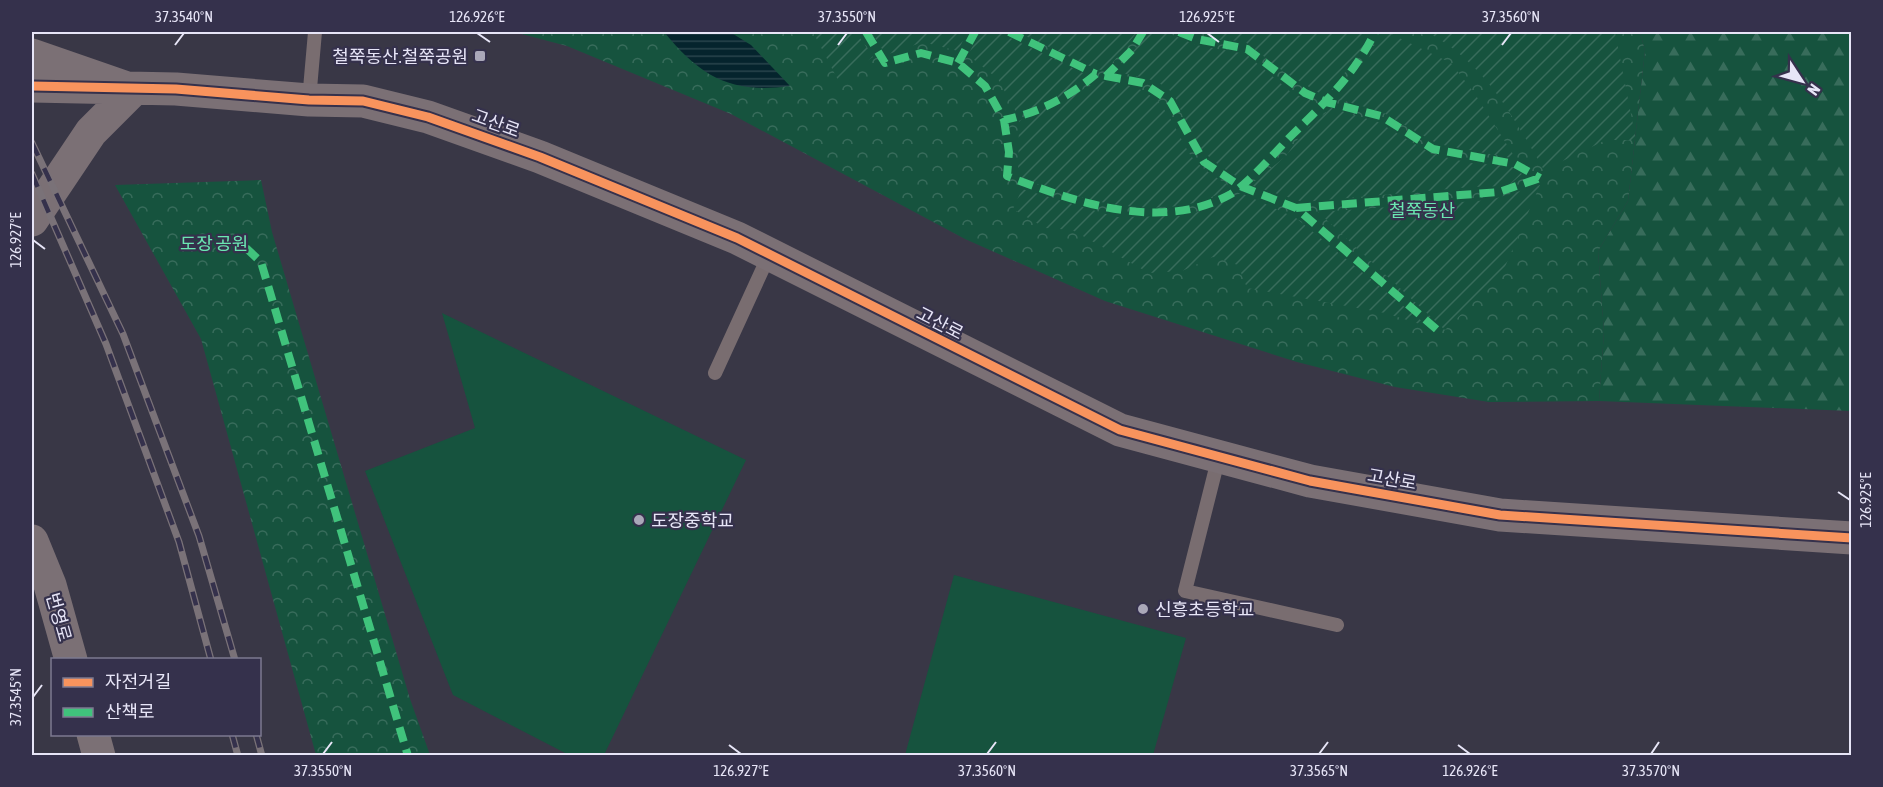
<svg xmlns="http://www.w3.org/2000/svg" width="1883" height="787" viewBox="0 0 1883 787" font-family="'Asap Condensed','Noto Sans KR',sans-serif">
	<style>
		.grass { fill: #16533e }
		.forest { fill: url(#forest-firs) }
		.park { fill: url(#park-crowns) }
		.garden { fill: url(#garden-furrows) }
		.water { fill: url(#water-rules) }
		.lines { fill: none; stroke-linecap: round; stroke-linejoin: round }
		.lane { stroke: #796d70; stroke-width: 14 }
		.secondary { stroke: #7b7075; stroke-width: 33 }
		.rail-casing { stroke: #7a7278; stroke-width: 7 }
		.rail { stroke: #35314c; stroke-width: 4.5; stroke-dasharray: 14; stroke-linecap: butt }
		.quiet { stroke: #40c37c; stroke-width: 8; stroke-dasharray: 15 8; stroke-linecap: butt }
		.cycleway-casing { stroke: #35314c; stroke-width: 13 }
		.cycleway { stroke: #f8935d; stroke-width: 9 }
		.ticks { fill: none; stroke: #e7e5f7; stroke-width: 2 }
		.poi-dot { fill: #aaa8b9; stroke: #35314c; stroke-width: 2 }
		.labels { text-anchor: middle; dominant-baseline: central; stroke-width: 4.5; stroke-linejoin: round; paint-order: stroke }
		.poi-label { font-size: 18px; fill: #e7e5f7; stroke: #35314c; text-anchor: start }
		.street-label { font-size: 18px; fill: #e7e5f7; stroke: #35314c }
		.park-label { font-size: 18px; fill: #6be7b2; stroke: #35314c }
		.neatline { fill: none; stroke: #e7e5f7; stroke-width: 2 }
		.ticks-label { font-size: 15px; text-anchor: middle; fill: #e7e5f7 }
	</style>
	<defs>
		<pattern id="forest-firs" width="22" height="20" patternUnits="userSpaceOnUse" patternTransform="scale(1.5)"><rect width="22" height="20" fill="#16533e"/><path d="M5 1l3.5 6h-7zM16 11l3.5 6h-7z" fill="#386c5b"/></pattern>
		<pattern id="park-crowns" width="20" height="18" patternUnits="userSpaceOnUse" patternTransform="scale(1.5)"><rect width="20" height="18" fill="#16533e"/><path d="M2 6a3 3 0 1 1 6 0M12 15a3 3 0 1 1 6 0" fill="none" stroke="#386c5b"/></pattern>
		<pattern id="garden-furrows" width="10" height="10" patternUnits="userSpaceOnUse" patternTransform="scale(1.5)"><rect width="10" height="10" fill="#16533e"/><path d="M-1 1l2-2M0 10L10 0M9 11l2-2" fill="none" stroke="#386c5b"/></pattern>
		<pattern id="water-rules" width="6" height="5" patternUnits="userSpaceOnUse" patternTransform="scale(1.5)"><rect width="6" height="5" fill="#05242d"/><path d="M0 2.5h6" fill="none" stroke="#29444c"/></pattern>
	</defs>
	<rect width="100%" height="100%" fill="#393746"/>
	<path class="grass" d="M442 313 746 460 604 755H569L453 695 365 471 475 428Z
		M954 575 1186 638 1153 755H905Z"/>
	<path class="forest" d="M1640 32H1851V411L1599 401 1604 332 1598 251 1628 201 1645 51Z"/>
	<path class="park" d="M514 32H1640L1645 51 1628 201 1598 251 1604 332 1599 401 1489 402 1395 387 1297 362 1105 301 965 239 731 114 567 46Z
		M261 180 272 232 410 699 430 755H316L201 339 115 185Z"/>
	<path class="garden" d="M813 32H856L873 57 838 80Z
		M871 32H967L958 51 923 42 886 55Z
		M980 32H998L1087 75C1071 94 1041 108 1017 114L998 79 968 55Z
		M1017 32H1137L1106 71 1096 69Z
		M1149 32H1166L1196 45 1246 54 1292 93 1319 104 1241 179C1216 165 1198 151 1186 124 1180 111 1178 96 1166 87 1152 78 1132 75 1116 72Z
		M1197 32H1370L1363 49 1326 97 1284 72 1244 41 1220 40Z
		M1380 32H1387L1451 63 1475 94 1516 159 1438 144 1382 112 1335 98 1367 62Z
		M1427 32H1615L1636 140H1606L1544 170C1511 114 1486 64 1427 32Z
		M1100 81C1139 85 1156 91 1175 127 1180 136 1185 147 1191 156 1201 169 1218 178 1232 188 1221 192 1210 199 1198 202 1139 218 1073 197 1018 177L1019 121Z
		M1331 108 1378 122 1432 154 1470 163 1511 166 1522 174 1508 186 1471 187 1303 202 1250 185 1286 156 1302 133Z
		M1540 185 1502 274 1445 330 1318 212 1490 200Z
		M1022 189 1116 217 1188 216 1241 193 1296 218 1429 327 1385 313 1247 288 1238 265 1213 257 1182 271 1149 273 1072 230 1045 228 1013 209Z"/>
	<path class="water" d="M664 32H730L751 45 790 86C731 94 701 77 664 32Z"/>
	<g class="lines">
		<path class="lane" d="M309 100 315 32
			M715 373 770 253
			M1219 456 1185 591 1337 625"/>
		<path class="secondary" d="M32 55 133 90 91 132 32 220
			M32 86 176 89 309 100 363 101 428 117 540 157 737 238 1120 430 1310 481 1500 515 1852 538
			M32 541 50 585 71 660
			M93 734 99 756"/>
		<defs>
			<path id="rail" d="M32 143 123 334 199 536 235 660
				M32 174 106 344 179 542 211 660
				M232 734 238 756
				M256 734 262 756"/>
		</defs>
		<use href="#rail" class="rail-casing"/>
		<use href="#rail" class="rail"/>
		<path class="quiet" d="M866 32 885 63 921 53 958 63 985 86 1004 120C1038 113 1069 97 1096 74L1106 76 1132 50 1143 32
			M1009 32 1096 74
			M1179 32 1197 39 1247 49 1305 93 1326 102 1381 116 1433 149 1515 164 1540 178
			M958 63 975 32
			M1106 76 1143 83 1170 101 1204 162 1240 186 1296 208 1442 334
			M1004 120 1009 152 1007 176C1075 202 1161 233 1231 194 1249 183 1277 150 1293 134 1325 103 1356 72 1375 32
			M1296 208 1499 192 1540 178
			M246 248 261 262 408 756"/>
		<defs>
			<path id="cycleway" d="M32 86 176 89 309 100 363 101 428 117 540 157 737 238 1120 430 1310 481 1500 515 1852 538"/>
		</defs>
		<use href="#cycleway" class="cycleway-casing"/>
		<use href="#cycleway" class="cycleway"/>
	</g>
	<path class="ticks" d="M477 33 490 42M1207 33 1219 42M175 45 184 33M838 45 847 33M1502 45 1511 33M33 240 45 249M1838 492 1850 500M33 697 42 685M729 745 741 754M1458 745 1470 754M323 754 332 742M987 754 996 742M1319 754 1328 742M1651 754 1659 742"/>
	<g class="poi-dot">
		<rect x="474" y="50" width="12" height="12" rx="3"/>
		<circle cx="639" cy="520" r="6"/>
		<circle cx="1143" cy="609" r="6"/>
	</g>
	<g class="labels">
		<g class="poi-label">
			<text x="468" y="56" text-anchor="end">철쭉동산.철쭉공원</text>
			<text x="651" y="520">도장중학교</text>
			<text x="1155" y="609">신흥초등학교</text>
		</g>
		<g class="street-label">
			<text transform="translate(496 123) rotate(20)">고산로</text>
			<text transform="translate(940 323) rotate(27)">고산로</text>
			<text transform="translate(1392 479) rotate(10)">고산로</text>
			<text transform="translate(59 617) rotate(74)">번영로</text>
		</g>
		<g class="park-label">
			<text x="1422" y="210">철쭉동산</text>
			<text x="214" y="243">도장 공원</text>
		</g>
	</g>
	<rect width="1883" height="787" fill="none" stroke="#35314c" stroke-width="66"/>
	<rect x="51" y="658" width="210" height="78" fill="#35314c" stroke="#7c7990" stroke-width="1.5"/>
	<rect x="63" y="678" width="30" height="9" fill="#f8935d" stroke="#7c7990" stroke-width="1.5"/>
	<text x="105" y="688" font-size="18" fill="#e7e5f7">자전거길</text>
	<rect x="63" y="708" width="30" height="9" fill="#40c37c" stroke="#7c7990" stroke-width="1.5"/>
	<text x="105" y="718" font-size="18" fill="#e7e5f7">산책로</text>
	<g transform="translate(1802 81) rotate(126)" stroke="#35314c" stroke-width="4.5" paint-order="stroke">
	<path d="M0-4.5L10 22L0 15L-10 22Z" fill="#e7e5f7"/>
	<text y="-9" font-size="16" font-weight="bold" text-anchor="middle" fill="#e7e5f7">N</text>
	</g>
	<rect x="33" y="33" width="1817" height="721" class="neatline"/>
	<g class="ticks-label">
		<text x="184" y="22">37.3540°N</text>
		<text x="477" y="22">126.926°E</text>
		<text x="847" y="22">37.3550°N</text>
		<text x="1207" y="22">126.925°E</text>
		<text x="1511" y="22">37.3560°N</text>
		<text transform="translate(16 240) rotate(-90)" y="5">126.927°E</text>
		<text transform="translate(1866 500) rotate(-90)" y="5">126.925°E</text>
		<text transform="translate(16 697) rotate(-90)" y="5">37.3545°N</text>
		<text x="323" y="776">37.3550°N</text>
		<text x="741" y="776">126.927°E</text>
		<text x="987" y="776">37.3560°N</text>
		<text x="1319" y="776">37.3565°N</text>
		<text x="1470" y="776">126.926°E</text>
		<text x="1651" y="776">37.3570°N</text>
	</g>
</svg>
